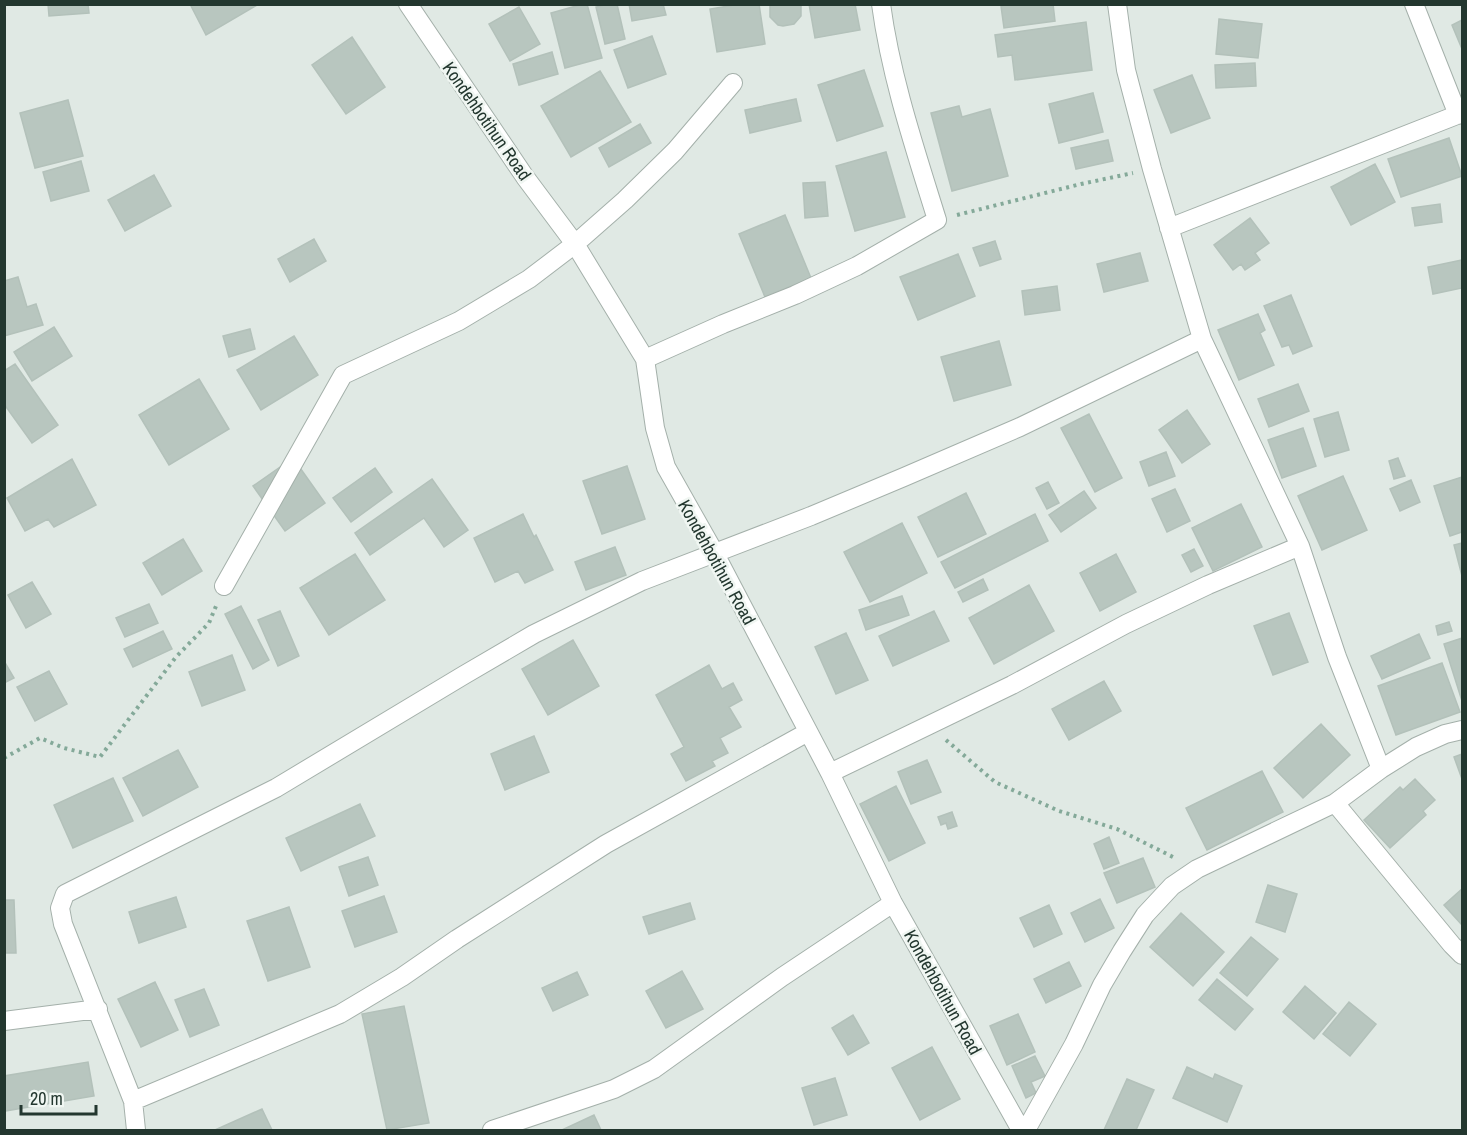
<svg xmlns="http://www.w3.org/2000/svg" width="1467" height="1135" viewBox="0 0 1467 1135" font-family="'Archivo Narrow',sans-serif">
	<style>
		.building { fill: #b8c6bf; stroke: #b3c1ba; stroke-width: 1.5 }
		.lines { fill: none; stroke-linecap: round; stroke-linejoin: round }
		.minor-casing { stroke: #a4b0aa; stroke-width: 20 }
		.path { stroke: #84a999; stroke-width: 4; stroke-dasharray: 3 4.5; stroke-linecap: butt }
		.minor { stroke: #fff; stroke-width: 18 }
		.labels { text-anchor: middle; dominant-baseline: central; stroke-width: 5; stroke-linejoin: round; paint-order: stroke }
		.street-label { font-size: 18px; fill: #23372f; stroke: #f0f6f2 }
	</style>
	<rect width="100%" height="100%" fill="#e0e9e4"/>
	<path class="building" d="M48 4H88L89 13 49 16Z
		M190 4H257V5L206 35Z
		M583 4H587L602 58 565 68 551 13Z
		M608 4H617L625 39 605 44 596 7Z
		M629 4H663L666 15 632 21Z
		M740 4H759L765 44 717 52 710 9Z
		M770 4H801V16L794 24 783 26 778 25 770 17Z
		M809 4H855L860 30 815 38Z
		M1011 4H1053L1055 21 1004 28 1001 6Z
		M519 7 540 44 510 61 489 24Z
		M1219 19 1262 24 1258 58 1216 54Z
		M1462 20V49L1452 25Z
		M1086 22 1092 70 1015 80 1012 55 998 57 995 35Z
		M652 36 666 74 628 88 614 50Z
		M352 37 385 87 346 114 312 65Z
		M552 52 558 74 519 85 513 64Z
		M1255 63 1256 86 1216 88 1215 65Z
		M864 70 883 126 837 141 818 85Z
		M600 71 631 122 571 157 541 106Z
		M1192 75 1210 118 1171 133 1154 90Z
		M1093 93 1103 132 1059 143 1049 104Z
		M796 99 801 121 750 133 745 110Z
		M68 100 83 156 35 168 20 113Z
		M959 106 962 117 990 109 1008 176 952 191 931 113Z
		M640 124 651 143 609 167 599 148Z
		M1449 138 1462 176 1401 197 1388 159Z
		M1108 140 1113 161 1076 169 1071 148Z
		M886 152 905 217 855 231 836 166Z
		M81 161 89 191 51 201 43 172Z
		M1375 164 1395 202 1351 225 1331 187Z
		M154 175 171 206 125 231 108 200Z
		M825 182 828 216 805 218 803 183Z
		M1440 204 1442 222 1415 226 1412 208Z
		M785 215 811 278 765 297 739 234Z
		M1250 218 1269 243 1255 253 1260 260 1245 270 1241 264 1233 270 1214 245Z
		M314 239 326 261 290 282 278 259Z
		M995 241 1001 259 980 266 973 248Z
		M1140 253 1148 281 1104 292 1097 264Z
		M958 254 975 296 918 320 900 277Z
		M1462 260V288L1433 294 1428 267Z
		M18 277 27 307 36 304 43 325 4 336V281Z
		M1057 286 1060 310 1025 315 1022 291Z
		M1291 295 1312 346 1293 354 1289 345 1282 347 1264 306Z
		M1258 314 1265 330 1260 333 1274 365 1239 380 1218 330Z
		M54 327 72 356 32 381 14 352Z
		M250 329 255 349 229 357 223 336Z
		M294 336 318 375 261 410 237 370Z
		M999 341 1011 385 954 401 941 357Z
		M15 364 58 425 32 443 4 404V371Z
		M199 379 229 429 169 465 139 415Z
		M1298 384 1309 411 1269 427 1258 399Z
		M1187 410 1210 444 1182 463 1159 430Z
		M1338 412 1349 450 1325 457 1314 419Z
		M1089 414 1122 478 1095 492 1061 428Z
		M1303 428 1316 466 1282 478 1268 440Z
		M1166 452 1175 476 1149 486 1140 462Z
		M293 458 325 503 285 531 253 486Z
		M1398 458 1405 476 1394 479 1389 461Z
		M72 459 96 505 54 527 48 519 25 531 7 498Z
		M627 466 645 519 602 534 583 481Z
		M375 468 392 492 351 522 333 498Z
		M1343 476 1367 530 1322 550 1298 496Z
		M1462 477V532L1450 536 1434 486Z
		M432 479 468 530 444 547 424 518 370 555 355 533Z
		M1411 480 1420 502 1400 511 1390 489Z
		M1048 482 1059 503 1047 509 1036 488Z
		M1175 489 1190 521 1167 532 1152 499Z
		M1084 491 1096 508 1061 532 1049 515Z
		M966 493 986 534 938 557 918 517Z
		M1241 504 1262 547 1213 571 1192 528Z
		M523 514 534 537 536 535 553 570 525 583 518 571 495 582 474 538Z
		M1035 514 1048 541 955 588 941 562Z
		M902 523 927 573 870 602 844 552Z
		M183 539 202 571 162 595 143 563Z
		M1462 543V576L1454 545Z
		M615 547 626 575 586 590 575 562Z
		M1194 549 1203 566 1191 572 1182 555Z
		M355 554 385 600 329 635 300 588Z
		M1116 554 1136 592 1100 611 1080 573Z
		M983 579 988 590 963 602 958 592Z
		M32 582 51 614 26 628 8 595Z
		M1029 585 1054 631 994 664 969 618Z
		M902 596 909 615 866 630 859 610Z
		M149 604 158 623 125 637 116 618Z
		M241 606 269 660 253 669 225 614Z
		M280 611 299 656 278 666 258 620Z
		M934 611 949 641 893 666 879 636Z
		M1289 613 1308 662 1273 675 1254 626Z
		M1449 622 1452 631 1438 635 1436 626Z
		M163 631 172 649 133 667 124 649Z
		M846 633 868 680 836 694 815 647Z
		M1419 634 1430 658 1382 679 1371 656Z
		M1462 638V701L1444 644Z
		M573 640 599 686 548 715 522 669Z
		M232 655 245 690 202 706 189 672Z
		M4 661 14 678 4 683Z
		M1442 663 1460 712 1396 735 1378 686Z
		M709 665 722 689 733 683 742 700 729 707 741 727 720 738 728 753 712 761 715 766 686 781 671 754 684 747 656 695Z
		M49 671 67 704 35 721 17 687Z
		M1104 681 1121 711 1069 740 1052 709Z
		M1321 724 1350 755 1303 798 1274 768Z
		M534 736 549 772 505 790 491 754Z
		M178 750 198 787 143 816 123 778Z
		M1462 754V779L1454 757Z
		M927 760 941 792 911 804 898 772Z
		M1262 771 1283 812 1207 850 1186 808Z
		M113 778 133 821 73 848 54 805Z
		M1415 779 1435 800 1423 811 1426 815 1390 848 1364 820 1400 787 1403 790Z
		M896 786 925 843 889 861 860 804Z
		M360 804 375 836 301 871 286 838Z
		M952 812 957 826 948 829 946 823 941 825 938 817Z
		M1109 837 1119 863 1104 869 1094 844Z
		M368 857 378 885 349 896 339 867Z
		M1143 858 1155 887 1117 903 1104 873Z
		M1268 885 1297 894 1285 932 1256 922Z
		M1462 889V925L1444 905Z
		M384 896 397 932 355 947 342 911Z
		M176 897 186 927 139 943 129 912Z
		M1100 899 1114 928 1085 942 1071 913Z
		M4 900H14L16 953H4Z
		M690 903 695 919 649 934 643 917Z
		M1049 905 1062 934 1034 947 1020 918Z
		M289 907 310 967 268 981 247 921Z
		M1181 913 1224 952 1193 986 1150 947Z
		M1251 937 1278 959 1247 996 1220 973Z
		M1069 962 1081 986 1046 1003 1034 979Z
		M682 971 703 1009 666 1028 646 991Z
		M577 972 588 995 553 1011 542 988Z
		M1217 979 1253 1009 1235 1030 1199 1000Z
		M155 982 178 1030 141 1047 118 999Z
		M1305 986 1336 1013 1314 1039 1283 1012Z
		M204 989 219 1025 190 1037 175 1000Z
		M1349 1002 1376 1024 1350 1056 1323 1034Z
		M404 1006 429 1123 387 1130 362 1014Z
		M1018 1014 1035 1052 1007 1065 990 1026Z
		M853 1015 869 1043 848 1055 832 1028Z
		M932 1047 960 1099 920 1120 892 1068Z
		M1035 1056 1045 1076 1031 1082 1036 1093 1026 1098 1012 1066Z
		M88 1062 94 1096 5 1111 4 1076Z
		M1187 1067 1213 1079 1215 1074 1242 1086 1227 1122 1173 1098Z
		M835 1078 847 1115 814 1125 802 1088Z
		M1127 1079 1154 1090 1136 1130H1104Z
		M262 1109 272 1130H215Z
		M594 1115 601 1130H562Z"/>
	<g class="lines">
		<defs>
			<path id="minor" d="M408 4 525 177 575 244 645 359 655 428 666 467 714 552 830 773 893 903 1021 1130
				M1117 4 1126 70 1152 169 1202 339 1300 546 1337 657 1381 769
				M1414 4 1458 115
				M1169 228 1462 113
				M645 359 723 324 795 295 857 266 937 220C915 149 891 78 881 4
				M224 586 343 375 459 321 529 279 575 244 625 200 675 151 733 83
				M830 773 1012 685 1126 624 1208 585 1300 546
				M1335 803 1452 945 1462 955
				M4 1021 98 1009
				M133 1101 340 1014 402 977 457 939 606 844 808 732
				M136 1130 133 1101 63 924 60 908 65 894 276 788 464 675 534 634 642 581 811 516 904 477 1020 427 1202 339
				M492 1130 614 1089 654 1069 782 977 893 903
				M1026 1130 1074 1044 1102 985 1122 951 1145 915 1172 886 1197 869 1335 803 1381 769 1416 747 1445 734 1462 730"/>
		</defs>
		<use href="#minor" class="minor-casing"/>
		<path class="path" d="M957 215 1081 184 1133 173
			M946 740 995 782 1059 811 1117 829 1175 858
			M4 758 40 738 64 748 100 757 176 657 209 623 216 606"/>
		<use href="#minor" class="minor"/>
	</g>
	<g class="labels">
		<g class="street-label">
			<text transform="translate(487 121) rotate(55)">Kondehbotihun Road</text>
			<text transform="translate(717 562) rotate(61)">Kondehbotihun Road</text>
			<text transform="translate(943 992) rotate(61)">Kondehbotihun Road</text>
		</g>
	</g>
	<rect width="1467" height="1135" fill="none" stroke="#23372f" stroke-width="12"/>
	<path d="M21 1105v9h75v-9" fill="none" stroke="#23372f" stroke-width="3"/>
	<text x="30" y="1105" font-size="18" fill="#23372f" stroke="#f0f6f2" stroke-width="4.5" paint-order="stroke">20 m</text>
</svg>
